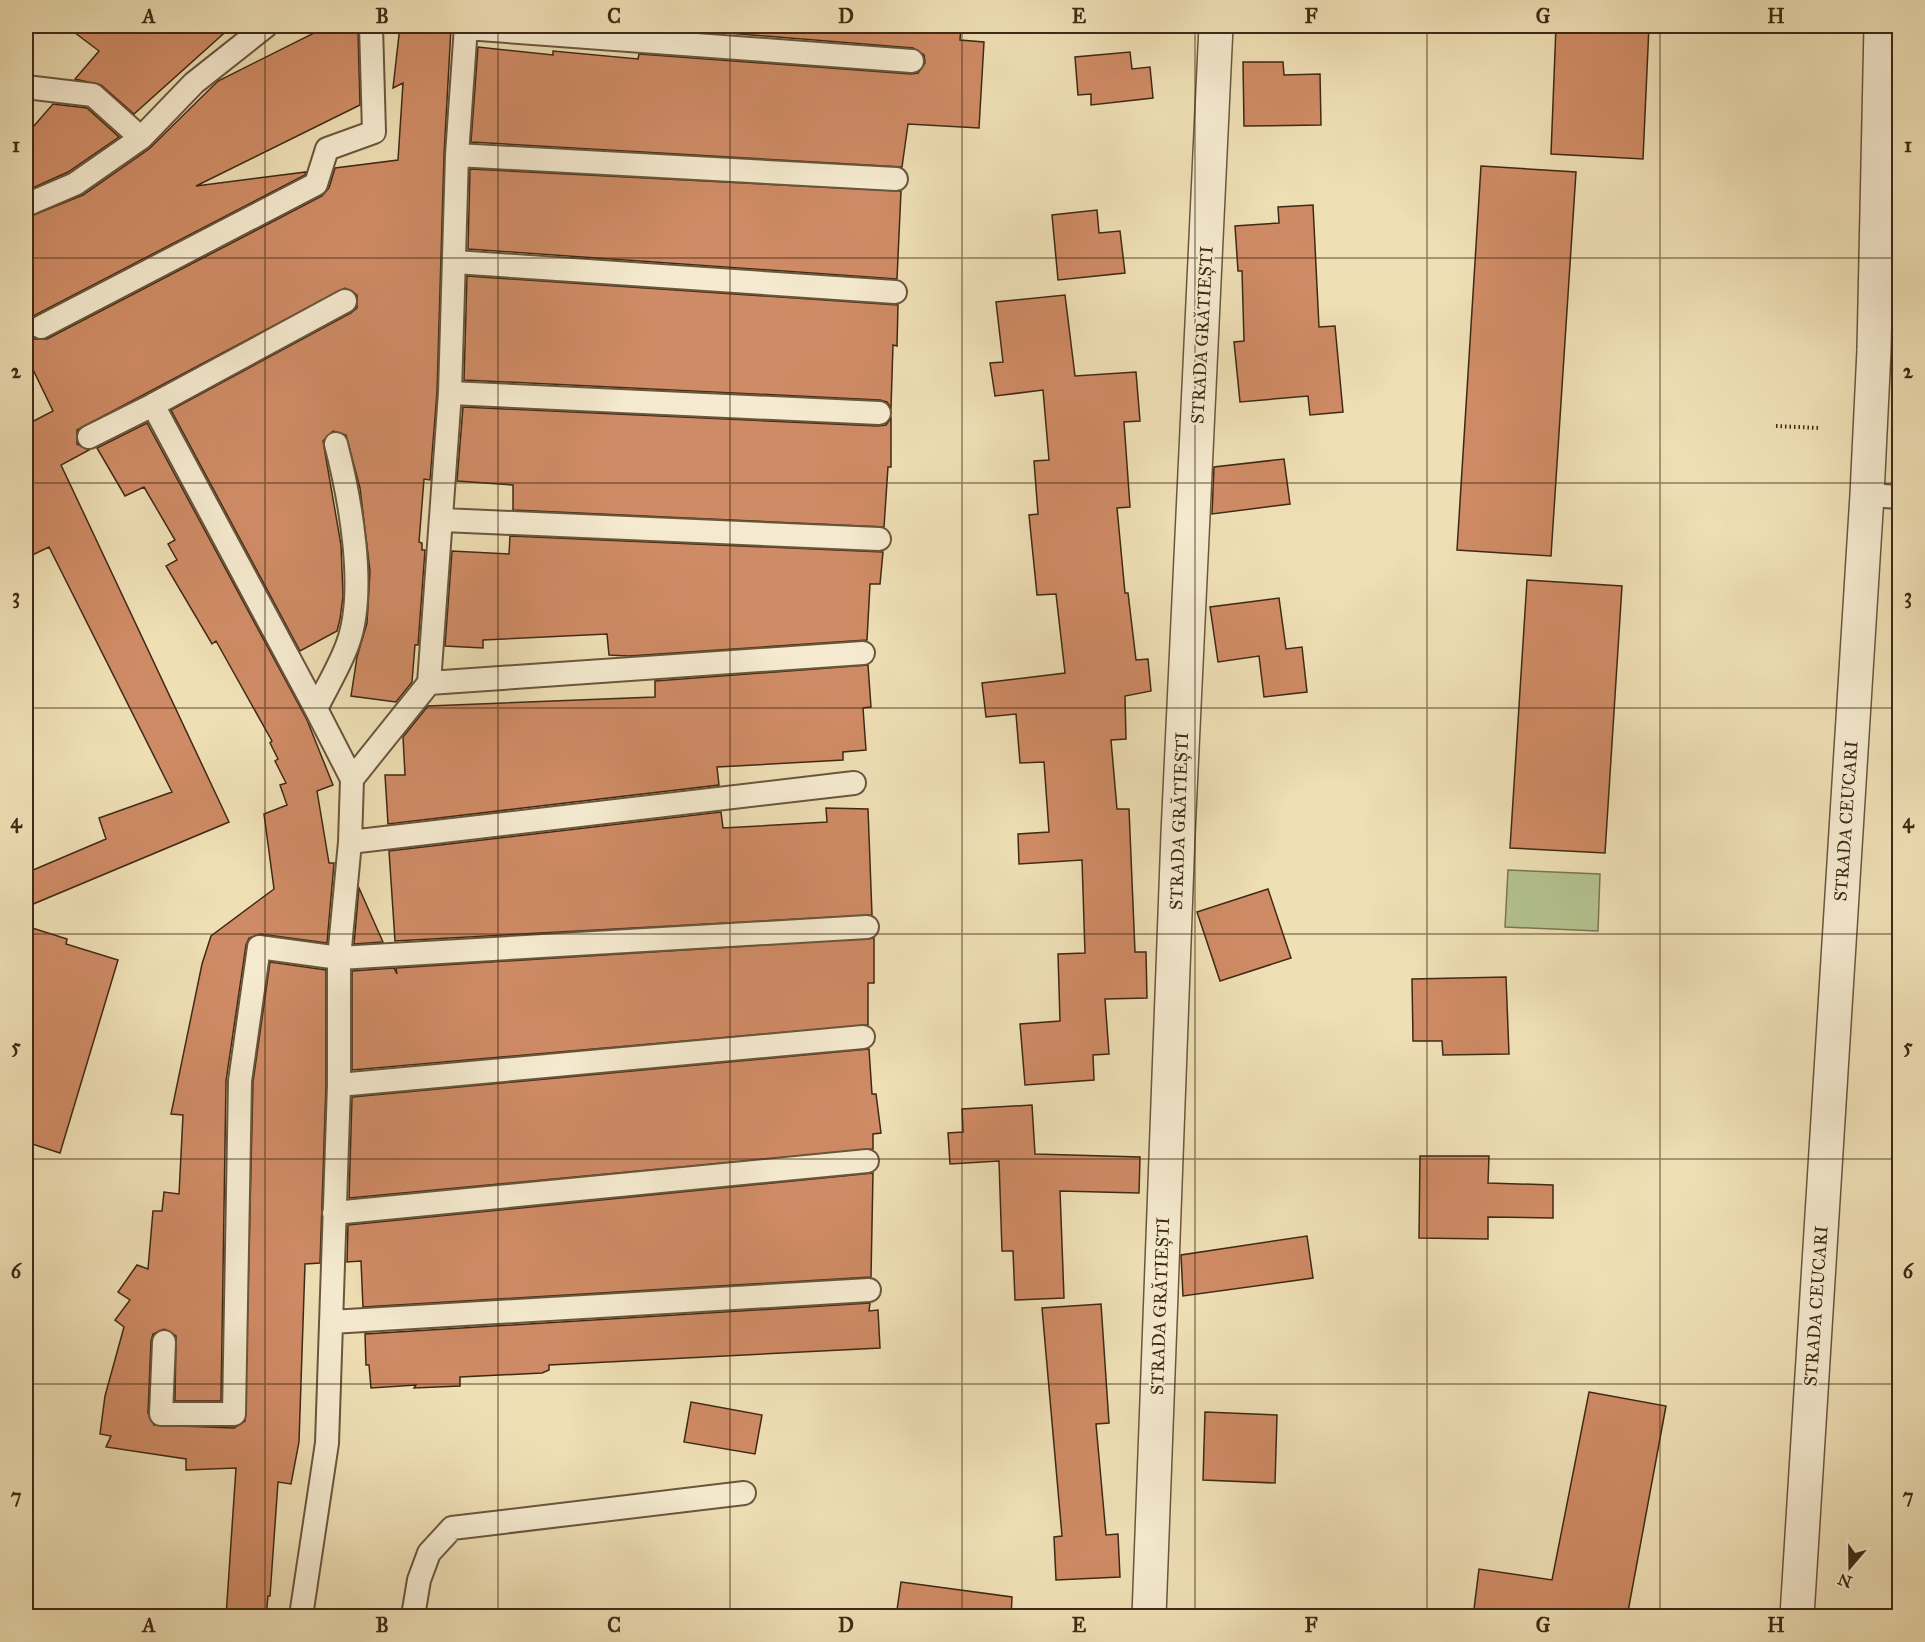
<svg xmlns="http://www.w3.org/2000/svg" width="1925" height="1642" viewBox="0 0 1925 1642" font-family="'IM FELL Great Primer',serif">
	<style>
		.green { fill: #b4c391; stroke: #7a7652; stroke-width: 1.5 }
		.building { fill: #cf8b65; stroke: #3f2914; stroke-width: 1.5 }
		.lines { fill: none; stroke-linecap: round; stroke-linejoin: round }
		.service-casing { stroke: #6b563c; stroke-width: 26 }
		.minor-casing { stroke: #6b563c; stroke-width: 36 }
		.tertiary-casing { stroke: #6b563c; stroke-width: 36 }
		.path { stroke: #3f2914; stroke-width: 4; stroke-dasharray: 1.5 3; stroke-linecap: butt }
		.service { stroke: #f5eacf; stroke-width: 22 }
		.minor { stroke: #f5eacf; stroke-width: 33 }
		.tertiary { stroke: #f5eacf; stroke-width: 33 }
		.grid { fill: none; stroke: #3f2914; stroke-width: 1.5; stroke-opacity: 0.55 }
		.labels { text-anchor: middle; dominant-baseline: central; stroke-width: 4.5; stroke-linejoin: round; paint-order: stroke }
		.street-label { font-size: 18px; fill: #3f2914; stroke: #f5eacf }
		.neatline { fill: none; stroke: #3f2914; stroke-width: 2 }
		.grid-label { font-size: 20px; text-anchor: middle; font-weight: bold; fill: #3f2914 }
	</style>
	<rect width="100%" height="100%" fill="#efdfb5"/>
	<filter id="stains"><feTurbulence type="fractalNoise" baseFrequency=".00333" numOctaves="4"/><feColorMatrix values="0 0 0 0 .2 0 0 0 0 .09 0 0 0 0 .02 0 0 0 .5 -.17"/></filter>
	<radialGradient id="worn" r=".72"><stop offset=".6" stop-color="#630" stop-opacity="0"/><stop offset="1" stop-color="#630" stop-opacity=".3"/></radialGradient>
	<path class="green" d="M1508 870 1600 874 1598 931 1505 927Z"/>
	<path class="building" d="M66 26H232L134 114 101 85 75 79 99 51Z
		M328 26H355L358 31 360 105 196 186 306 172 305 175 35 315 28 327 34 339H47L322 196 329 188 335 168 398 160 403 83 393 88 400 26 451 28 444 155 437 392 430 480 424 479 419 542 422 543V550H425L418 645H415L412 682 396 702 351 696 357 657 367 623 370 571 360 488 346 435 333 431 323 441 341 545 343 596 340 619 337 631 300 651 171 410 351 313 357 308V295L345 288 77 430V444L89 450 61 465 229 822 26 907V873L106 839 99 818 172 792 49 547 26 558V425L53 411 26 355V218L83 195 149 149 218 81Z
		M640 26H961L960 40 984 42 979 128 908 124 902 167 471 142 478 47 553 55V51L638 59 639 54 911 74 918 73 925 63 924 55 913 48Z
		M1556 26H1649L1643 159 1551 154Z
		M1130 52 1132 69 1150 67 1153 98 1091 105V94L1078 95 1075 57Z
		M1243 62H1283L1284 75 1320 74 1321 125 1244 126Z
		M53 104 87 108 119 137 68 172 26 191V135Z
		M1481 166 1576 172 1551 556 1457 550Z
		M470 169 901 191 897 279 468 249Z
		M1313 205 1319 327 1335 326 1343 412 1310 415 1308 396 1240 402 1234 342 1244 341 1242 271H1238L1235 226 1279 223 1278 207Z
		M1097 210 1099 233 1120 231 1125 273 1058 280 1052 215Z
		M467 276 898 305 897 346 893 345 891 408 887 402 880 400 464 380Z
		M1065 295 1075 376 1136 372 1140 421 1124 422 1130 507 1117 508 1125 593H1128L1136 660 1148 659 1151 691 1125 696 1126 739 1111 740 1117 809H1129L1135 952H1146L1147 998 1105 999 1109 1054 1093 1055 1094 1080 1025 1085 1020 1024 1060 1021 1058 954 1085 953 1082 860 1019 864 1018 834 1049 832 1044 762 1020 763 1016 714 986 717 982 683 1065 673 1056 594 1037 595 1029 515 1038 514 1034 461 1049 460 1043 390 995 396 990 363 1003 362 996 302Z
		M463 407 878 426 886 425 891 418V467H888L884 527 513 510V485L457 481Z
		M147 423 307 720 333 785 317 791 329 863H334L327 943 260 934 249 938 246 945 226 1081 221 1401H175L176 1336 164 1329 153 1334 151 1341 148 1413 154 1425 234 1428 245 1421 253 1082 270 962 326 970V1085L320 1263 305 1264 299 1442 291 1484 278 1482 270 1596H268L266 1617H226L236 1468 186 1470V1459L106 1447 111 1436 100 1434 105 1396 124 1327 115 1320 130 1300 118 1292 137 1265 148 1269 153 1211H162L164 1192 179 1194 183 1115 171 1114 202 964 211 936 274 889 264 814 287 805 280 785 286 783 275 761 278 759 270 743 272 741 216 641 212 644 166 566 177 560 168 544 175 540 144 487 125 496 97 448Z
		M1284 459 1290 504 1212 514 1214 467Z
		M510 536 883 552 880 584H870L867 640 629 656 609 655 607 634 483 640V648L445 646 452 551 509 554Z
		M1527 580 1622 586 1605 853 1510 848Z
		M1279 598 1286 649 1302 647 1307 692 1264 697 1259 656 1218 662 1210 607Z
		M868 665 871 707 863 708 866 750 843 752V760L717 767 719 785 388 824 385 775H405L403 737 428 706 655 697V681Z
		M826 808 868 809 872 915 395 941 389 851 721 812 723 828 827 822Z
		M359 888 383 942 354 944Z
		M1268 889 1291 958 1220 981 1197 912Z
		M26 926 67 939 66 944 118 960 60 1153 26 1142Z
		M874 938V983H868V1025L352 1070V971L394 968 397 974 396 968Z
		M1506 977 1509 1054 1443 1055 1442 1041H1413L1412 979Z
		M869 1049 872 1094H876L881 1133 873 1134V1149L349 1198 352 1097Z
		M1032 1105 1035 1154 1140 1157 1139 1193 1060 1191 1064 1298 1015 1300 1013 1251H1002L999 1161 950 1164 948 1133 963 1132 962 1109Z
		M1420 1156H1489L1488 1183 1553 1185V1218L1488 1217V1239L1419 1238Z
		M873 1173 871 1277 363 1307 361 1261 347 1262 348 1225Z
		M1307 1236 1313 1278 1183 1296 1181 1255Z
		M870 1303 869 1311 878 1310 880 1348 549 1365V1370L542 1373 460 1377V1386L414 1388 416 1385 371 1388 369 1365H366L365 1334Z
		M1101 1304 1109 1423 1096 1424 1106 1535 1118 1534 1120 1577 1056 1580 1054 1537 1062 1536 1042 1308Z
		M1589 1392 1666 1406 1627 1617H1473L1479 1569 1552 1580Z
		M691 1402 762 1415 755 1454 684 1442Z
		M1205 1412 1277 1415 1275 1483 1203 1480Z
		M901 1582 1012 1597 1011 1617H896Z"/>
	<g class="lines">
		<defs>
			<path id="service" d="M466 28 912 61
				M26 87 93 95 141 138 194 83 266 26
				M457 155 896 179
				M26 205 75 184 141 138
				M455 262 895 292
				M41 327 316 184 327 149 374 132 371 26
				M450 393 879 413
				M153 405 345 301
				M89 437 153 405 316 709
				M1867 495 1900 497
				M443 520 879 539
				M429 683 863 653
				M352 779 429 683 450 393 457 155 466 26
				M350 842 854 783
				M339 1085 863 1037
				M334 1213 867 1161
				M331 1322 869 1290
				M164 1342 161 1414H234L240 1081 259 947 339 958 350 842 352 779 316 709C326 688 340 666 348 643 367 590 350 498 336 444
				M301 1616 327 1443 339 1085V958L867 927
				M413 1616 419 1580 429 1553 452 1528 744 1493"/>
			<path id="minor" d="M1149 1616 1178 834 1216 26"/>
			<path id="tertiary" d="M1797 1616 1867 495 1874 350 1881 26"/>
		</defs>
		<use href="#service" class="service-casing"/>
		<use href="#minor" class="minor-casing"/>
		<use href="#tertiary" class="tertiary-casing"/>
		<path class="path" d="M1776 426 1820 428"/>
		<use href="#service" class="service"/>
		<use href="#minor" class="minor"/>
		<use href="#tertiary" class="tertiary"/>
	</g>
	<path class="grid" d="M265 26V1616M498 26V1616M730 26V1616M962 26V1616M1195 26V1616M1427 26V1616M1660 26V1616M26 258H1900M26 483H1900M26 708H1900M26 934H1900M26 1159H1900M26 1384H1900"/>
	<g class="labels">
		<g class="street-label">
			<text transform="translate(1202 335) rotate(-87)">STRADA GRĂTIEȘTI</text>
			<text transform="translate(1179 821) rotate(-88)">STRADA GRĂTIEȘTI</text>
			<text transform="translate(1846 821) rotate(-86)">STRADA CEUCARI</text>
			<text transform="translate(1160 1306) rotate(-88)">STRADA GRĂTIEȘTI</text>
			<text transform="translate(1816 1306) rotate(-86)">STRADA CEUCARI</text>
		</g>
	</g>
	<rect width="1925" height="1642" fill="none" stroke="#efdfb5" stroke-width="66"/>
	<g transform="translate(1850 1567) rotate(200)" stroke="#f5eacf" stroke-width="4.5" paint-order="stroke">
	<path d="M0-4.5L10 22L0 15L-10 22Z" fill="#3f2914"/>
	<text y="-9" font-size="16" font-weight="bold" text-anchor="middle" fill="#3f2914">N</text>
	</g>
	<rect x="33" y="33" width="1859" height="1576" class="neatline"/>
	<g class="grid-label">
		<text x="149" y="23">A</text>
		<text x="382" y="23">B</text>
		<text x="614" y="23">C</text>
		<text x="846" y="23">D</text>
		<text x="1079" y="23">E</text>
		<text x="1311" y="23">F</text>
		<text x="1543" y="23">G</text>
		<text x="1776" y="23">H</text>
		<text x="16" y="152">1</text>
		<text x="1908" y="152">1</text>
		<text x="16" y="378">2</text>
		<text x="1908" y="378">2</text>
		<text x="16" y="603">3</text>
		<text x="1908" y="603">3</text>
		<text x="16" y="828">4</text>
		<text x="1908" y="828">4</text>
		<text x="16" y="1053">5</text>
		<text x="1908" y="1053">5</text>
		<text x="16" y="1278">6</text>
		<text x="1908" y="1278">6</text>
		<text x="16" y="1503">7</text>
		<text x="1908" y="1503">7</text>
		<text x="149" y="1632">A</text>
		<text x="382" y="1632">B</text>
		<text x="614" y="1632">C</text>
		<text x="846" y="1632">D</text>
		<text x="1079" y="1632">E</text>
		<text x="1311" y="1632">F</text>
		<text x="1543" y="1632">G</text>
		<text x="1776" y="1632">H</text>
	</g>
	<rect width="100%" height="100%" filter="url(#stains)"/>
	<rect width="100%" height="100%" fill="url(#worn)"/>
</svg>
